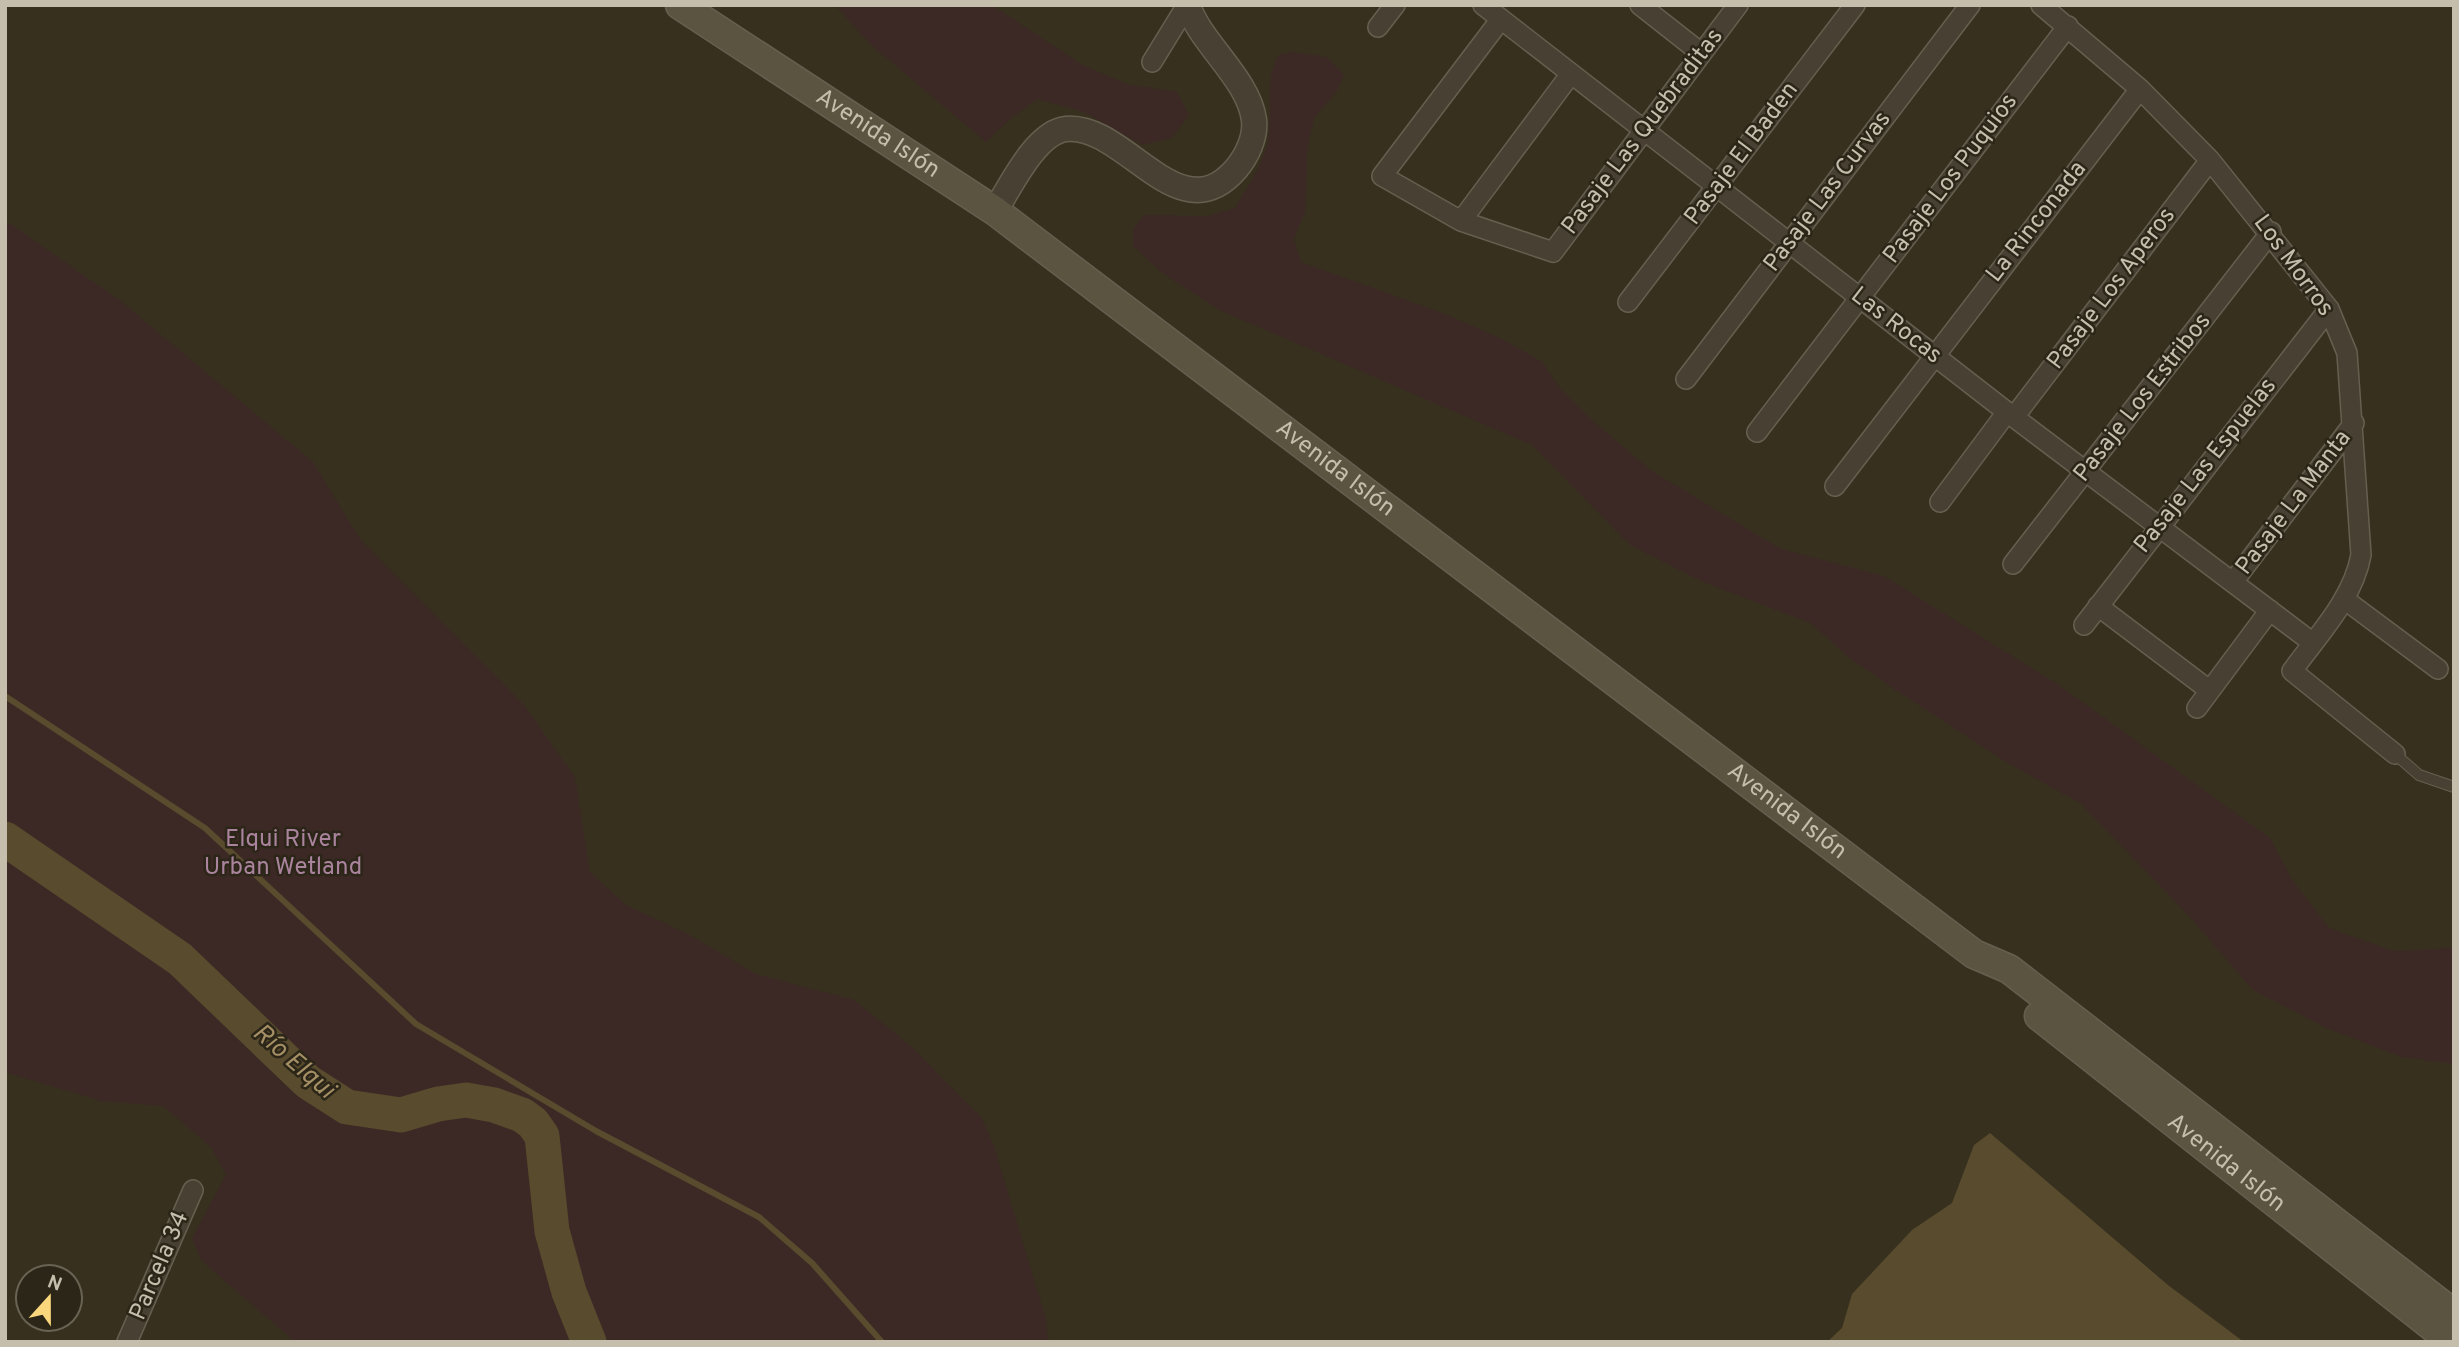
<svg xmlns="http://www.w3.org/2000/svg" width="2459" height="1347" viewBox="0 0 2459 1347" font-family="Overpass,sans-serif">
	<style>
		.green { fill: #3c2925 }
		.water { fill: #594b2d }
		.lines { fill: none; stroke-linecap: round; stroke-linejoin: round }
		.stream { stroke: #594b2d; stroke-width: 6 }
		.river { stroke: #594b2d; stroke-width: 35 }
		.service-casing { stroke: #665f50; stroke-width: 12 }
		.minor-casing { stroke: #665f50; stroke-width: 22 }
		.tertiary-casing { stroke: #665f50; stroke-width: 27 }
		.secondary-casing { stroke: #665f50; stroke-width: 31 }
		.service { stroke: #484133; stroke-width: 10 }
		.minor { stroke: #484133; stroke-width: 19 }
		.tertiary { stroke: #484133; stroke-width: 24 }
		.secondary { stroke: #5b5441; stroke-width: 28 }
		.labels { text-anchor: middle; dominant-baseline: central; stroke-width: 5; stroke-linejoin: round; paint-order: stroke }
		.street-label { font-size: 24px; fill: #c5bead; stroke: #2c2619 }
		.park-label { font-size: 24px; fill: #aa839d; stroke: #2c2619 }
		.water-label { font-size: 26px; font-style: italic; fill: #a59065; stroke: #2c2619 }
	</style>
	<rect width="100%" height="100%" fill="#37301f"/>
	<path class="green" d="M835 5H992L1081 64 1127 84 1177 92 1189 115 1172 138 1142 145 1084 112 1038 99 1011 118 986 142 871 45Z
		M1294 52 1327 57 1344 75 1336 92 1314 118 1308 145 1305 212 1294 239 1301 262 1448 315 1504 340 1542 362 1560 388 1593 421 1652 471 1781 549 1884 576 2059 685 2270 838 2293 881 2329 928 2393 951 2454 948V1064L2402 1057 2326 1028 2253 990 2186 913 2080 803 2006 762 1894 689 1851 659 1810 623 1703 582 1630 545 1532 445 1221 311 1162 273 1133 246V230L1143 215 1208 216 1235 208C1248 186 1266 161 1269 135 1272 106 1265 82 1278 55Z
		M5 220 122 302 313 462 360 539 524 705 575 777 590 872 626 905 688 934 756 974 854 1000 911 1046 981 1117 994 1146 1045 1316 1049 1342H295L201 1260 192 1238 226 1175 211 1147 163 1106 101 1101 5 1072Z"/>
	<path class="water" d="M1990 1133 2168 1285 2244 1342H1827L1842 1328 1852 1294 1912 1230 1952 1203 1974 1145Z"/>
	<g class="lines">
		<path class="stream" d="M5 696 205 828 416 1024 596 1131 759 1217 812 1263 882 1342"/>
		<path class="river" d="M5 839 180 959 308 1082 347 1107 401 1115 438 1104 466 1100 494 1105 522 1115 533 1123 542 1136 552 1231 569 1292 589 1342"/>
		<defs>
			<path id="service" d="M2395 754 2419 775 2454 787"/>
			<path id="minor" d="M1483 5 2007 412 2313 643
				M1640 5 1701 53
				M2041 5 2140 89 2210 160 2329 309 2347 353 2361 555C2353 599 2318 635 2292 671L2395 754
				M1501 19 1382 176 1461 221 1553 252 1738 5
				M1378 27 1395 5
				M1152 62 1187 5
				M1461 221 1570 75
				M1628 302 1855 5
				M1686 379 1970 5
				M2014 417 2210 160
				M1757 432 2068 26
				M1835 486 2140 89
				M1940 502 2007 412
				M2013 564 2271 232
				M2233 582 2354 423
				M2344 599 2438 669
				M2098 606 2209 690
				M2084 625 2329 309
				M2197 708 2270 610
				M127 1342 193 1190"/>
			<path id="tertiary" d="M995 211C1010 187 1036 132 1066 129 1125 123 1179 235 1236 169 1247 156 1256 137 1254 120 1249 79 1199 42 1188 5"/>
			<g id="secondary">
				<path id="s1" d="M680 5 995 211 1974 954 2009 969 2454 1314"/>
				<path id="s2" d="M2039 1016 2452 1342"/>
			</g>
		</defs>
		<use href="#service" class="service-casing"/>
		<use href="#minor" class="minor-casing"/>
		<use href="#tertiary" class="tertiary-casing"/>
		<use href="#secondary" class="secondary-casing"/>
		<use href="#service" class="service"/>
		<use href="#minor" class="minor"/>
		<use href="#tertiary" class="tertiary"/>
		<use href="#secondary" class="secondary"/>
	</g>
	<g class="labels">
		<g class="street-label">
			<text transform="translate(1643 132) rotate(-53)">Pasaje Las Quebraditas</text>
			<text stroke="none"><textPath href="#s1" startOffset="236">Avenida Islón</textPath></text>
			<text transform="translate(1742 154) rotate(-53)">Pasaje El Baden</text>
			<text transform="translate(1951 179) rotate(-53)">Pasaje Los Puquios</text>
			<text transform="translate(1828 192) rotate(-53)">Pasaje Las Curvas</text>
			<text transform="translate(2037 222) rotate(-52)">La Rinconada</text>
			<text transform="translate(2293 266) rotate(54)">Los Morros</text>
			<text transform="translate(2112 289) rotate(-53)">Pasaje Los Aperos</text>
			<text transform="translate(1896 326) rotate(38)">Las Rocas</text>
			<text transform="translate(2143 398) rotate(-52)">Pasaje Los Estribos</text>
			<text transform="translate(2206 466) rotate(-52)">Pasaje Las Espuelas</text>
			<text stroke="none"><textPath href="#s1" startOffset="803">Avenida Islón</textPath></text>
			<text transform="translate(2294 503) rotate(-53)">Pasaje La Manta</text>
			<text stroke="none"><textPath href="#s1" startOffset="1370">Avenida Islón</textPath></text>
			<text stroke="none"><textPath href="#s2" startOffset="238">Avenida Islón</textPath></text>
			<text transform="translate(160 1266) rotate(-67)">Parcela 34</text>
		</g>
		<g class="park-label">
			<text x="283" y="840">Elqui River<tspan x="283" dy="28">Urban Wetland</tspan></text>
		</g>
		<g class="water-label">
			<text transform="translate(293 1062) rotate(41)">Río Elqui</text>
		</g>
	</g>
	<rect width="2459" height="1347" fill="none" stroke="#c5bead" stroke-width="14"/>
	<g transform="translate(49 1298) rotate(21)"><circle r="33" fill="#2c2619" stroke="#696354" stroke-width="2"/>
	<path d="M0-5L12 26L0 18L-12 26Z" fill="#fad77d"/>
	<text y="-10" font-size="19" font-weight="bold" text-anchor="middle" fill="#c5bead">N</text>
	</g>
</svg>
